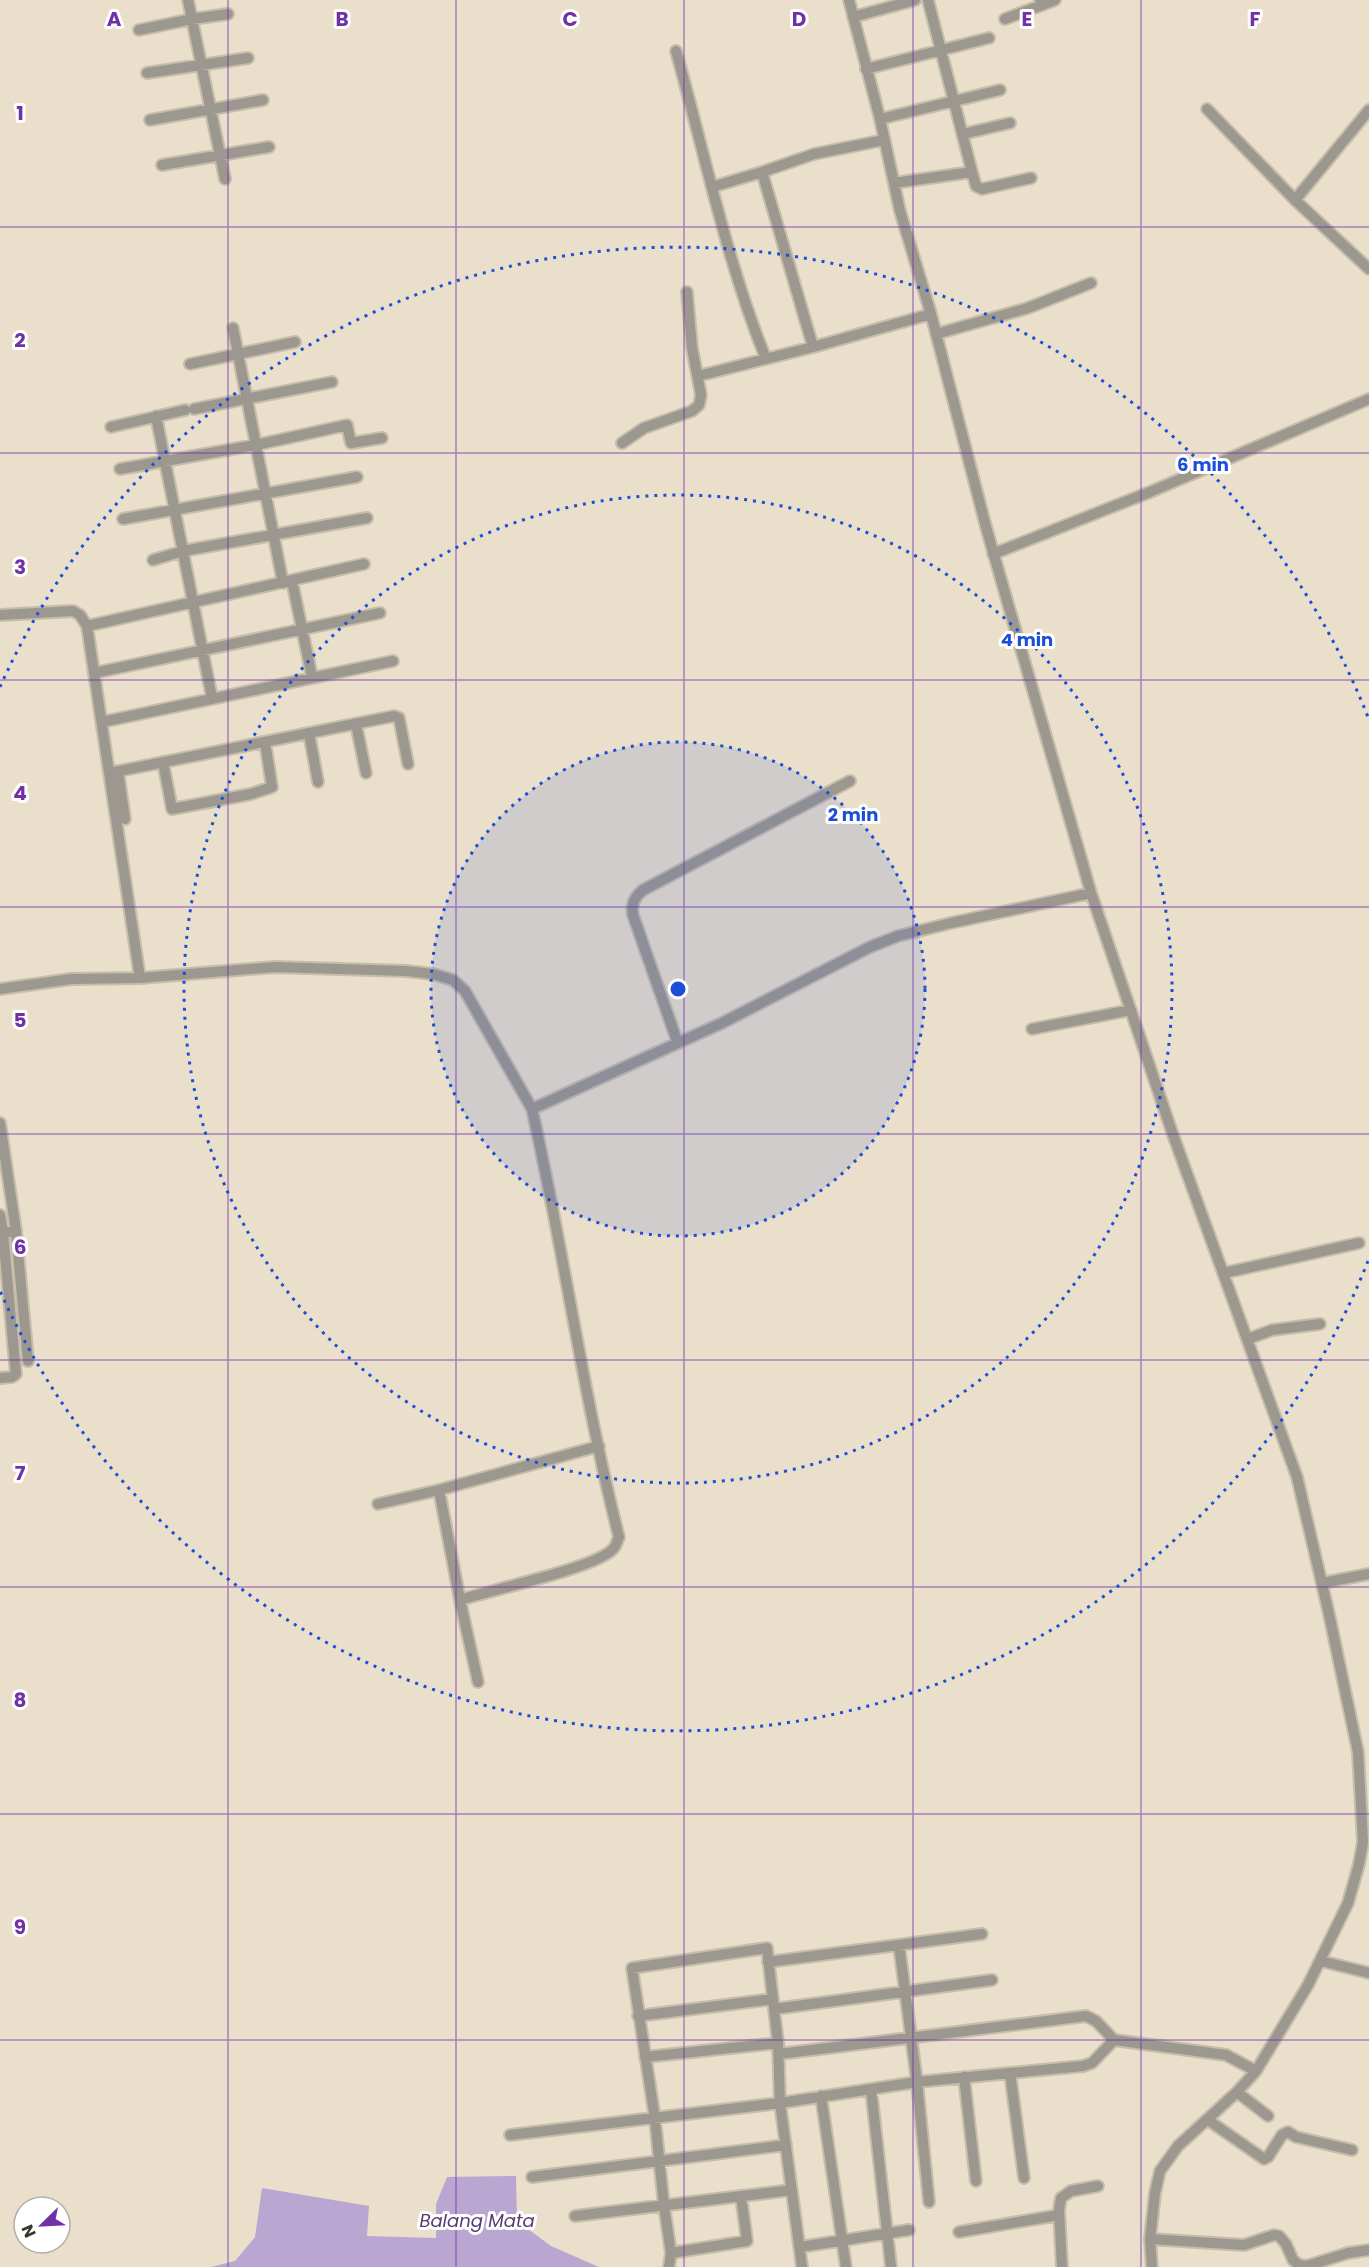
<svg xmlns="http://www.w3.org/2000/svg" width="1369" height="2267" viewBox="0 0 1369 2267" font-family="Poppins,sans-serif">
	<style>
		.water { fill: #b9a6d1 }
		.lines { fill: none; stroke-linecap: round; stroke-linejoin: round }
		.minor-casing { stroke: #c7bdab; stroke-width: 14 }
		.minor { stroke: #9c9890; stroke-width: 10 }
		.grid { fill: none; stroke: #7031a7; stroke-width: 1.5; stroke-opacity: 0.55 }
		.ring { fill: none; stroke: #1d4ed8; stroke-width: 3; stroke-dasharray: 3 6 }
		.labels { text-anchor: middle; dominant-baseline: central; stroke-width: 6; stroke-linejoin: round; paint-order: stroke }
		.water-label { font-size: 18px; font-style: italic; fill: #563b72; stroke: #fff }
		.grid-label { font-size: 20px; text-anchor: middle; font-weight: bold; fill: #7031a7; stroke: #fff; stroke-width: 6; stroke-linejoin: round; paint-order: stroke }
		.centre { fill: #1d4ed8; stroke: #fff; stroke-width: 3 }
		.ring-label { font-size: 18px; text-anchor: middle; font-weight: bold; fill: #1d4ed8; stroke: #fff; stroke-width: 6; stroke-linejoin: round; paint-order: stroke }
	</style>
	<rect width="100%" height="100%" fill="#eadfcb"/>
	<path class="water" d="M516 2176 517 2221 551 2246 599 2267H211L235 2261 255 2237 262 2188 369 2206 367 2236 436 2238V2204L447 2177Z"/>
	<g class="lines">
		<defs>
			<path id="minor" d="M188 0 225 179
				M849 0 880 119 900 211 931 314 986 527 1091 893 1172 1132 1297 1477 1329 1614 1358 1752 1363 1842 1359 1864 1348 1903 1308 1985 1256 2071 1237 2092 1178 2146 1160 2171 1155 2193 1150 2239 1152 2267
				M1042 5 1055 0
				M853 17 915 0
				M1005 19 1042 5 1040 0
				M139 30 192 19 228 14
				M676 51C705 154 726 260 766 359
				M866 69 989 38
				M147 73 248 58
				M1207 109 1295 200 1369 269
				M880 119 1000 90
				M150 120 263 100
				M963 134 1010 123
				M162 165 269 147
				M762 172 813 347
				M972 172 976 186 982 189 1031 178
				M894 183 972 172 928 0
				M712 187 762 172 814 154 884 140
				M1295 200 1369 110
				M233 328 283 583
				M936 334 1028 308 1091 283
				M190 364 295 342
				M698 376 813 347 931 314
				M194 409 332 382
				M156 416 212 698
				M111 427 185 410
				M622 443 644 428 692 411 699 405 701 395 692 348 687 292
				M120 469 256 445 347 425 351 443 382 438
				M123 519 357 477
				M993 554 1150 492 1369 399
				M153 560 183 551 367 518
				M292 581 312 677
				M0 615 73 611 80 615 87 626 140 978
				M87 626 364 564
				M94 673 380 613
				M102 722 393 661
				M356 724 366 773
				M309 733 318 782
				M163 762 172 809 251 794 272 787 265 742
				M118 771 125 819
				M109 773 394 716 399 718 408 764
				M0 989 71 979 140 978 275 967 406 971 433 974 453 980 465 991 532 1109 722 1023 870 947 898 936 951 923 1091 893
				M1032 1029 1131 1010
				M677 1041 633 915C631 904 634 898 643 890L850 781
				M0 1123 16 1231 28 1361
				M0 1215 3 1233
				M1224 1273 1359 1243
				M1248 1339 1272 1330 1320 1324
				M0 1378 12 1377 16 1374 3 1233 16 1231
				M439 1490 460 1600
				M378 1504 439 1490 599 1446
				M1322 1583 1369 1574
				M478 1682 460 1600C490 1590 596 1568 613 1549 616 1546 617 1541 619 1537 583 1396 564 1251 532 1109
				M899 1945 917 2082 929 2202
				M1321 1961 1369 1973
				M768 1962 982 1934
				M774 2009 992 1980
				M638 2016 773 1999
				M779 2054 1086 2016 1096 2021 1114 2040 1226 2055 1256 2071
				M645 2057 778 2043
				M1010 2073 1024 2178
				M964 2077 976 2181
				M871 2089 891 2267
				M1237 2092 1268 2116
				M821 2096 846 2267
				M1208 2120 1264 2159 1268 2157 1282 2135 1288 2132 1296 2137 1352 2150
				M510 2135 780 2103 778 2043 767 1948 632 1968 655 2119 664 2206 671 2253 669 2267
				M532 2177 786 2145
				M575 2216 792 2190
				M959 2232 1059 2215
				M1150 2239 1244 2245 1274 2235 1279 2236 1286 2244 1293 2260 1299 2265 1307 2266 1348 2253 1369 2250
				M800 2247 909 2230
				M671 2253 747 2241 741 2196
				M802 2267 780 2103 917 2082 1083 2066 1092 2063 1114 2040
				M1062 2267 1059 2210 1061 2198 1071 2191 1098 2186"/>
		</defs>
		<use href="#minor" class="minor-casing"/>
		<use href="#minor" class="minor"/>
	</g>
	<path class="grid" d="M228 0V2267M456 0V2267M684 0V2267M913 0V2267M1141 0V2267M0 227H1369M0 453H1369M0 680H1369M0 907H1369M0 1134H1369M0 1360H1369M0 1587H1369M0 1814H1369M0 2040H1369"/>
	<circle cx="678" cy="989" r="247" fill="#1d4ed8" fill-opacity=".12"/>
	<g class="ring">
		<circle cx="678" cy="989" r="247"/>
		<circle cx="678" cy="989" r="494"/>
		<path d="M1368 1261A742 742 0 0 1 0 1291M0 687A742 742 0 0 1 1368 717"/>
	</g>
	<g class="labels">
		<g class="water-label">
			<text x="477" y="2220">Balang Mata</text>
		</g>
	</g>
	<g class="grid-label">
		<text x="114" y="26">A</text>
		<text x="342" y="26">B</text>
		<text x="570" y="26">C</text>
		<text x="799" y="26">D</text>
		<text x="1027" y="26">E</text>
		<text x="1255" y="26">F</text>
		<text x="20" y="120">1</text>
		<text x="20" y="347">2</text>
		<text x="20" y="574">3</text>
		<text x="20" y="800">4</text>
		<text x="20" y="1027">5</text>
		<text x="20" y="1254">6</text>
		<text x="20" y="1480">7</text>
		<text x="20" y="1707">8</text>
		<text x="20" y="1934">9</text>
	</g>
	<circle cx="678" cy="989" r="9" class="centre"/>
	<g class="ring-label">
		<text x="1203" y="471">6 min</text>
		<text x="1027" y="646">4 min</text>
		<text x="853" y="821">2 min</text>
	</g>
	<g transform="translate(42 2225) rotate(246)"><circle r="28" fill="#ffffff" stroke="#b0aeab" stroke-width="1.5"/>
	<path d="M0-4.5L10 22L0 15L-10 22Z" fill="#7031a7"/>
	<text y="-9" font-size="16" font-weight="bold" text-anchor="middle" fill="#39352d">N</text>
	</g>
</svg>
